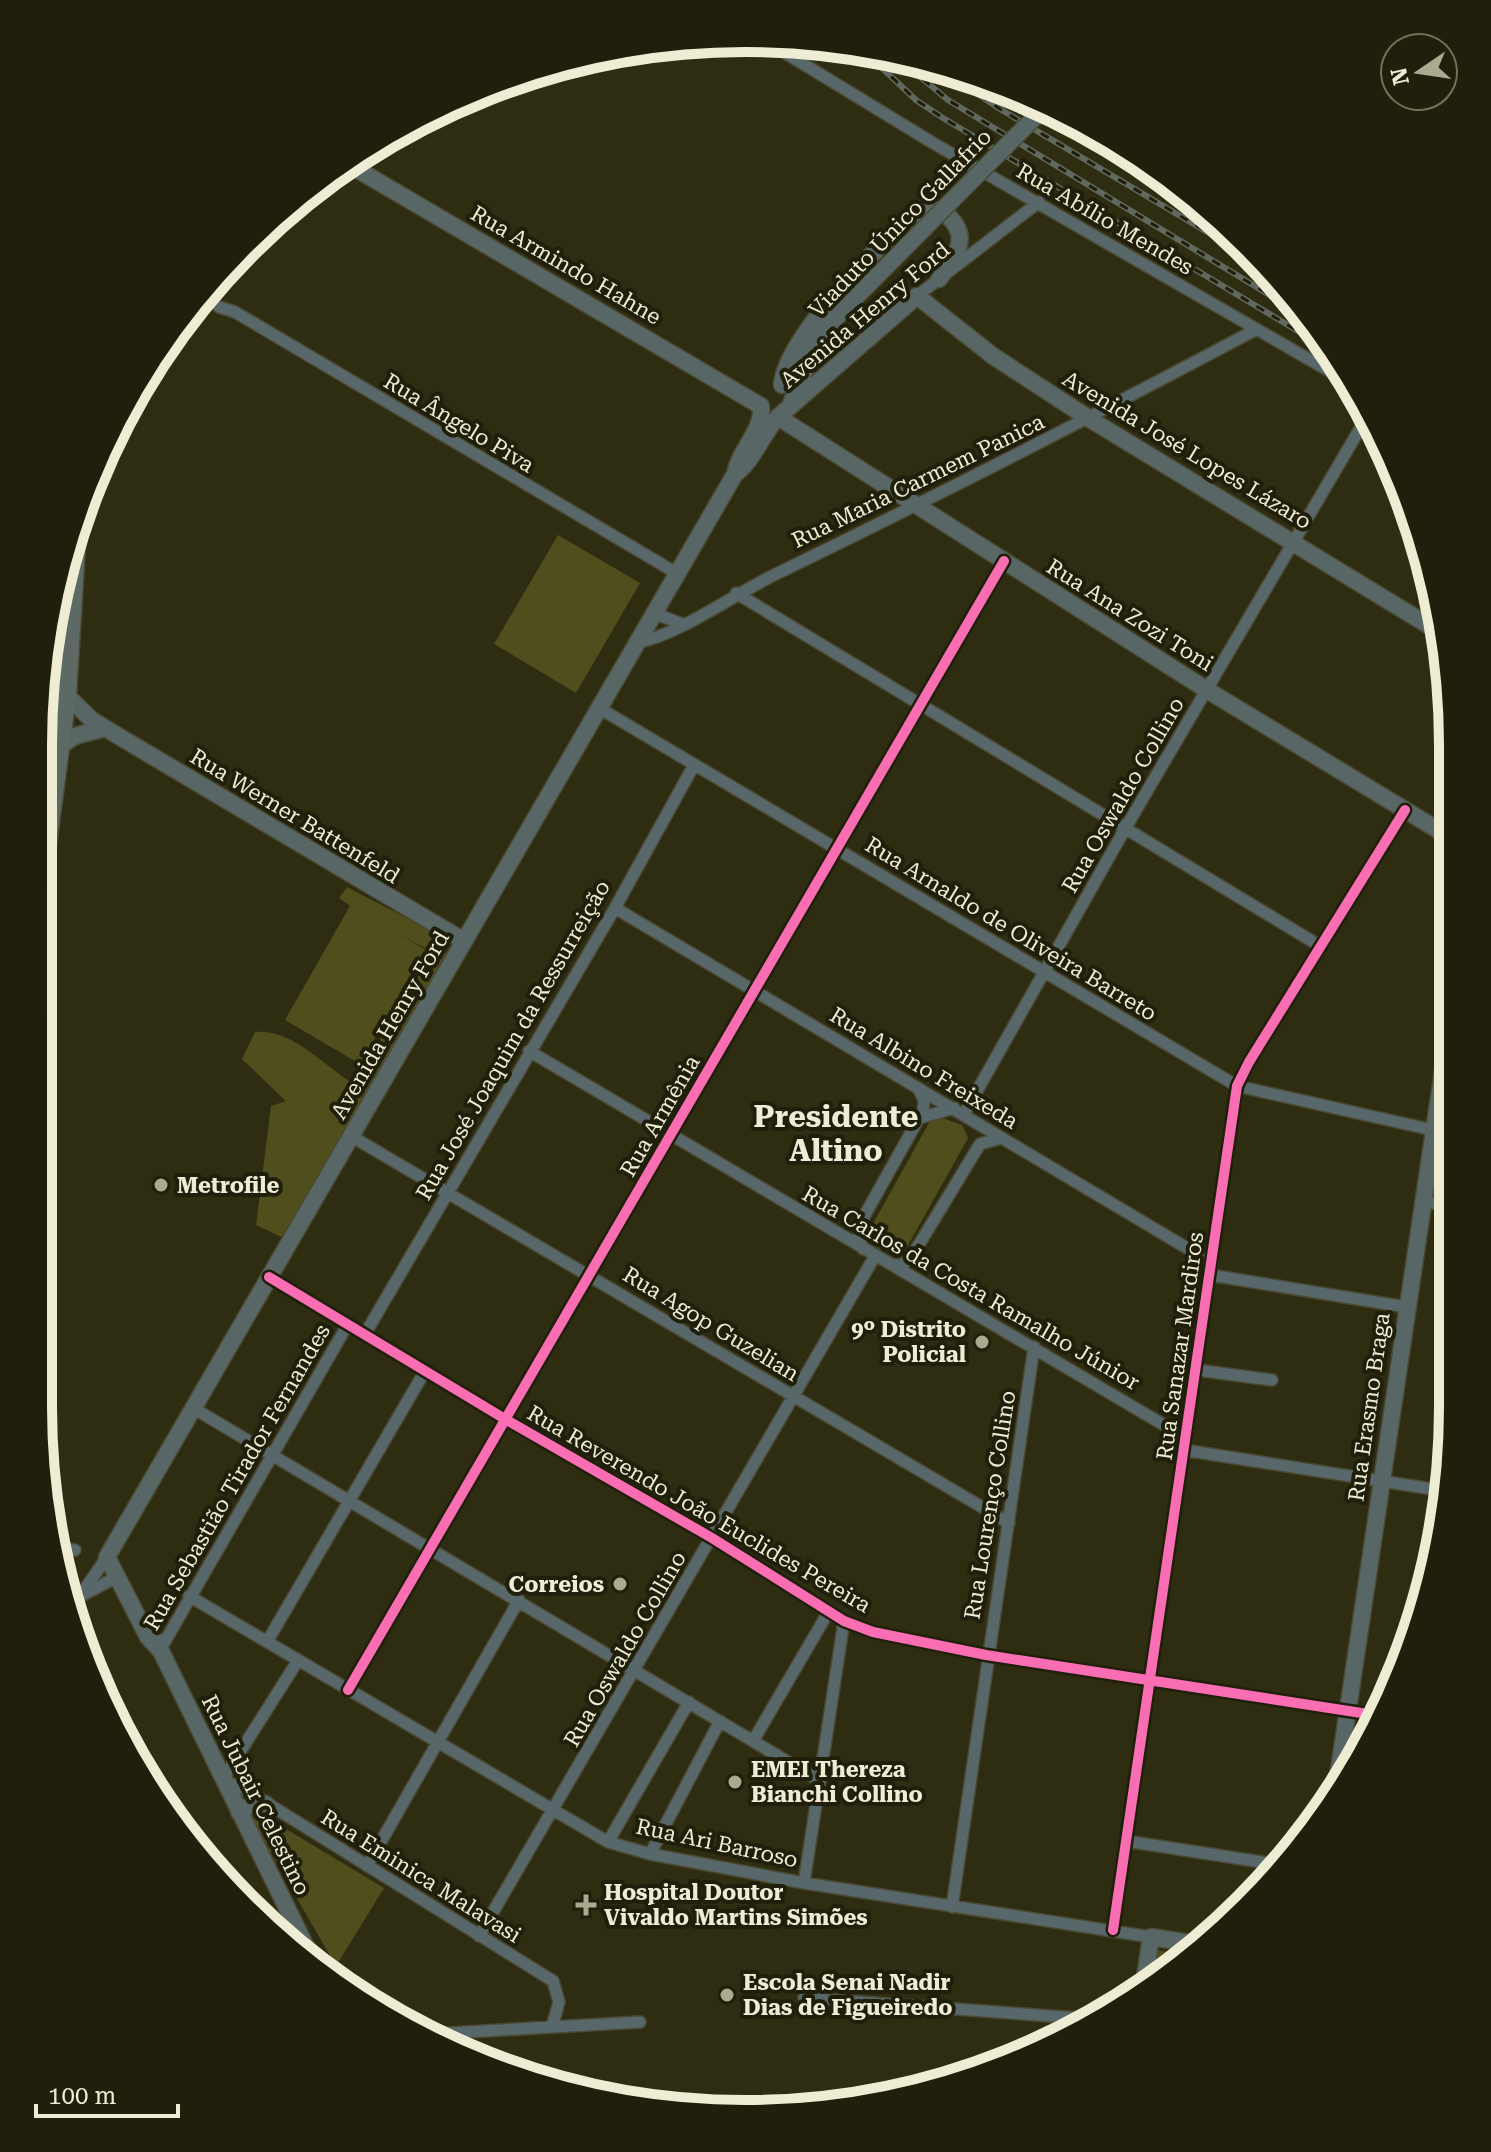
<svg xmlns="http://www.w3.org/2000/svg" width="1491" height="2152" viewBox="0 0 1491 2152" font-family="'Roboto Serif',serif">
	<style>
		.green { fill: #514e1d }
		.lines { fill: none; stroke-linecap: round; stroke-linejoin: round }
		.street-casing { stroke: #4a4933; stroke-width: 14 }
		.secondary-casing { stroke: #4a4933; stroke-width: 19 }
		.highway-casing { stroke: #4a4933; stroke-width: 23 }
		.street { stroke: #586769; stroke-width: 11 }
		.secondary { stroke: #586765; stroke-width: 16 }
		.highway { stroke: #5c6965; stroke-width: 20 }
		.rail-casing { stroke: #61685e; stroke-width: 6 }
		.rail { stroke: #201f0b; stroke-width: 3; stroke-dasharray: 9; stroke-linecap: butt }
		.secondary-bridge-casing { stroke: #4a4933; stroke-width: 19; stroke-linecap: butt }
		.secondary-bridge { stroke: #586765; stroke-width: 16 }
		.cycleway-casing { stroke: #201f0b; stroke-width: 15 }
		.cycleway { stroke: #f96db3; stroke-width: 10 }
		.poi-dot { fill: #abaa8f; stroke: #201f0b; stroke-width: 3 }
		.labels { text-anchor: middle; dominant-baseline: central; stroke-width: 8; stroke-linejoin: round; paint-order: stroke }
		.street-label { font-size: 22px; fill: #eeedd3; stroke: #201f0b }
		.poi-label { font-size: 22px; font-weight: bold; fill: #eeedd3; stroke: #201f0b; text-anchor: start }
		.district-label { font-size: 30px; font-weight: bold; fill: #eeedd3; stroke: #201f0b }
		.rim { fill: none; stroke: #eeedd3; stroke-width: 10 }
	</style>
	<rect width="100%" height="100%" fill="#2e2d11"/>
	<path class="green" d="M558 535 640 583 576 693 494 644Z
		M347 887 445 938 446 956 284 1238 256 1225 271 1106 286 1101 242 1059 255 1032C292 1028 325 1067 354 1084L432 952 399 934 426 950 360 1064 285 1020 350 906 339 898Z
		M942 1118 962 1125 968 1138 902 1256 876 1248 869 1231 930 1121Z
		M256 1811 384 1888 336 1966 247 1812Z
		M1156 1950 1188 1955 1152 1978Z"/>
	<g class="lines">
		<defs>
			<path id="street" d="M764 40 933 143 1345 380
				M917 296 1039 202
				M219 307 235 312 678 574
				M736 593 1320 946
				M656 614 682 624
				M639 642C678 635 735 594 774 575 937 496 1097 414 1257 329
				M599 708 1237 1086 1433 1130
				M615 908 1212 1263
				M529 1051 1186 1438
				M964 1114 1126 827 1368 415
				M920 1118 954 1108
				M351 1136 1009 1523
				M1421 1201 1450 1206
				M863 1249 859 1236 862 1220 923 1111 924 1100 918 1088
				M893 1265H902L912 1256 980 1144 1001 1138
				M1210 1275 1406 1307
				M269 1277 505 1419 712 1538 844 1621 873 1632 986 1655 1381 1716
				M365 1334 615 908 694 765
				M1197 1370 1272 1380
				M193 1408 820 1781
				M1184 1450 1445 1491
				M57 1548 75 1550
				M81 1596 117 1577
				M189 1596 608 1842 650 1854 804 1883 1151 1937
				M73 1614 80 1596 107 1557
				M267 1642 425 1371
				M160 1650 348 1324
				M348 1690 1004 561
				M753 1741 829 1611
				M223 1779 297 1662
				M225 1782 241 1787 553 1981 559 2002 552 2027
				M1126 1841 1281 1865
				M608 1842 689 1702
				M650 1854 720 1721
				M367 1866 519 1600
				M804 1883 844 1621
				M952 1907 1034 1347
				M1113 1930 1237 1086 1249 1062 1405 810
				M479 1936 875 1256
				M804 1998 1092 2019
				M432 2034 640 2022"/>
			<path id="secondary" d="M348 164 761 406
				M802 355 844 309
				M782 385C785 338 886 236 924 207 934 206 941 209 948 216 972 238 954 258 939 279
				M792 401 814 349
				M761 406C764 430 739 450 735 474 754 460 762 434 778 417L917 296 993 356 1088 418 1441 633
				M778 417 1207 690 1448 836
				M66 695 92 720 120 737 464 941
				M59 747 75 736 105 728
				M156 1641 312 1959
				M160 1650 148 1637 107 1557 735 474
				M1336 1790 1449 1030
				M239 1812 256 1802 266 1804
				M1144 1984 1151 1937 1202 1945"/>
			<path id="highway" d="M38 756 55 599
				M38 905 66 695 75 546"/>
		</defs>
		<use href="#street" class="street-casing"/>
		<use href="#secondary" class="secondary-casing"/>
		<use href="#highway" class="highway-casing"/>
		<use href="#street" class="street"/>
		<use href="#secondary" class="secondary"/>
		<use href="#highway" class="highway"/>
		<defs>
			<path id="rail" d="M865 52 916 100 943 118 1321 345
				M895 56 948 100 1301 314
				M935 65 1000 109 1261 264"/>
		</defs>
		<use href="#rail" class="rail-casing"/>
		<use href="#rail" class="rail"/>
		<defs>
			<path id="secondary-bridge" d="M844 309 1046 106"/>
		</defs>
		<use href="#secondary-bridge" class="secondary-bridge-casing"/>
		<use href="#secondary-bridge" class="secondary-bridge"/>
		<defs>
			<path id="cycleway" d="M269 1277 505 1419 712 1538 844 1621 873 1632 986 1655 1381 1716
				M348 1690 1004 561
				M1113 1930 1237 1086 1249 1062 1405 810"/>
		</defs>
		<use href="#cycleway" class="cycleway-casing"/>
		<use href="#cycleway" class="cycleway"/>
	</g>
	<g class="poi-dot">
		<circle cx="161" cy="1185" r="8"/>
		<circle cx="982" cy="1342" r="8"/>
		<circle cx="620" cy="1584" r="8"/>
		<circle cx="735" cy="1782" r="8"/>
		<path d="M582 1893h8v8h8v8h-8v8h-8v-8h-8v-8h8z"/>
		<circle cx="727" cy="1995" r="8"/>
	</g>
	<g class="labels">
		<g class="street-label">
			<text transform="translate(1105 219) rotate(30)">Rua Abílio Mendes</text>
			<text transform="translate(900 223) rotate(-46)">Viaduto Único Gallafrio</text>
			<text transform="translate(566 265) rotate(30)">Rua Armindo Hahne</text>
			<text transform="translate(865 315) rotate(-40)">Avenida Henry Ford</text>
			<text transform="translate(459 423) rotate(31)">Rua Ângelo Piva</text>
			<text transform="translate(1187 450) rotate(31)">Avenida José Lopes Lázaro</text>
			<text transform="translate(918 481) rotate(-26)">Rua Maria Carmem Panica</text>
			<text transform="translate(1130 615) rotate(32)">Rua Ana Zozi Toni</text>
			<text transform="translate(1123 795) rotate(-60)">Rua Oswaldo Collino</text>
			<text transform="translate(295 816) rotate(31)">Rua Werner Battenfeld</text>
			<text transform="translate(1011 929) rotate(31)">Rua Arnaldo de Oliveira Barreto</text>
			<text transform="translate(390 1025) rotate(-60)">Avenida Henry Ford</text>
			<text transform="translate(513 1040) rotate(-60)">Rua José Joaquim da Ressurreição</text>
			<text transform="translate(924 1068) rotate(31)">Rua Albino Freixeda</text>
			<text transform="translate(660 1116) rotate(-60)">Rua Armênia</text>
			<text transform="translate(971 1288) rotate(30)">Rua Carlos da Costa Ramalho Júnior</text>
			<text transform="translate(711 1324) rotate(31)">Rua Agop Guzelian</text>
			<text transform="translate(1180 1346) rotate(-82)">Rua Sanazar Mardiros</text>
			<text transform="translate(1369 1407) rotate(-82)">Rua Erasmo Braga</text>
			<text transform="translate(237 1477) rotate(-60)">Rua Sebastião Tirador Fernandes</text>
			<text transform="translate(990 1505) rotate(-81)">Rua Lourenço Collino</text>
			<text transform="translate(699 1509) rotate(30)">Rua Reverendo João Euclides Pereira</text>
			<text transform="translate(625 1649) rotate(-60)">Rua Oswaldo Collino</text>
			<text transform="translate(256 1795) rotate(64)">Rua Jubair Celestino</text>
			<text transform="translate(717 1843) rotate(12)">Rua Ari Barroso</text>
			<text transform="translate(421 1876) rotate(32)">Rua Eminica Malavasi</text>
		</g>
		<g class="poi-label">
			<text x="177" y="1185">Metrofile</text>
			<text x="966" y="1329" text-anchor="end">9º Distrito<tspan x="966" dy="25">Policial</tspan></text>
			<text x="604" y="1584" text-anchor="end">Correios</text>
			<text x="751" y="1769">EMEI Thereza<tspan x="751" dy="25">Bianchi Collino</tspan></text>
			<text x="604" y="1892">Hospital Doutor<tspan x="604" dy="25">Vivaldo Martins Simões</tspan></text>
			<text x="743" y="1982">Escola Senai Nadir<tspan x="743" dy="25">Dias de Figueiredo</tspan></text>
		</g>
		<g class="district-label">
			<text x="836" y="1116">Presidente<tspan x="836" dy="34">Altino</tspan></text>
		</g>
	</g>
	<path d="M0 0H1491V2152H0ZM745 52H746A693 693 0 0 1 1439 745V1407A693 693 0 0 1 746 2100H745A693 693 0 0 1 52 1407V745A693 693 0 0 1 745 52Z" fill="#201f0b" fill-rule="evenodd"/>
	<path class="rim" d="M745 52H746A693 693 0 0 1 1439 745V1407A693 693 0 0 1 746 2100H745A693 693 0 0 1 52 1407V745A693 693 0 0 1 745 52Z"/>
	<g transform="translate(1419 72) rotate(257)"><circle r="38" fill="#201f0b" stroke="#72715b" stroke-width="2"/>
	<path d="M0-6L14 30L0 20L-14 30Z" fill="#abaa8f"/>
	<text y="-12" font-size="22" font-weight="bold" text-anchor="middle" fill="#eeedd3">N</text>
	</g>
	<path d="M36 2104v12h142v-12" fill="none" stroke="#eeedd3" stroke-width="4"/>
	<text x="48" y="2104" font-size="24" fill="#eeedd3" stroke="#201f0b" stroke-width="6" paint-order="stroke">100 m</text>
</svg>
